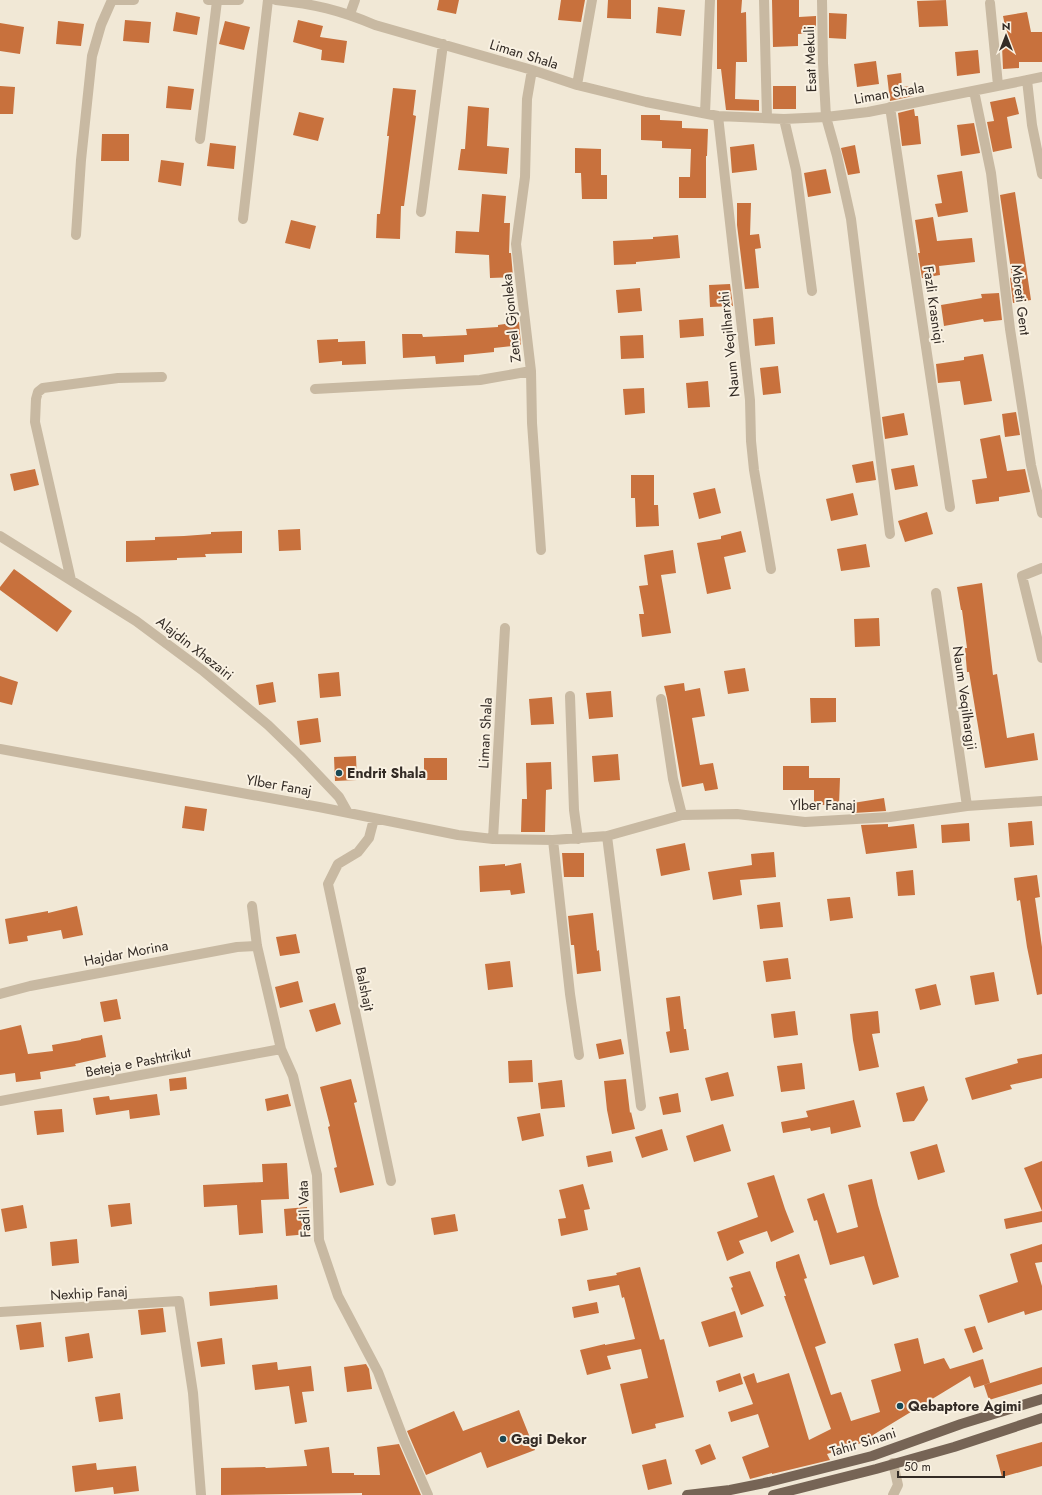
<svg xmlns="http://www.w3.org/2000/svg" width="1042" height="1495" viewBox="0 0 1042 1495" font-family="Jost,sans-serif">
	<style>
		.building { fill: #c8713d }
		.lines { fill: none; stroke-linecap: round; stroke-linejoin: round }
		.minor { stroke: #c8b9a2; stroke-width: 10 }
		.primary { stroke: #766455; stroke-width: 10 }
		.poi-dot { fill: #1a4955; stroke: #f9f1e2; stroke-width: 1.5 }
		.labels { text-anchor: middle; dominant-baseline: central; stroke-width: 4; stroke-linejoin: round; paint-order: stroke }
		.street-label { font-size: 14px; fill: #332b25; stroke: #f9f1e2 }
		.poi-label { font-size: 14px; font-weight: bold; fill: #332b25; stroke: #f9f1e2; text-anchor: start }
	</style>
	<rect width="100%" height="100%" fill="#f1e8d6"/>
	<path class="building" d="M439 0H459L456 14 437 10Z
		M561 0H585L581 22 558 20Z
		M608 0H631V19L607 18Z
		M717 0H742L741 13 746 12 747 62H736L735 99 759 100V111L726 110 721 69H717Z
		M772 0H799V17L816 16V33L798 34V46L773 47Z
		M946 0 948 26 919 27 917 1Z
		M658 7 685 10 681 36 656 33Z
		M176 12 200 17 197 35 173 31Z
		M1027 12 1031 32H1042V62H1019V68L1003 69 1002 46H1009L1003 16Z
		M829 13 847 14 846 39 829 38Z
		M125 20 151 22 149 43 123 41Z
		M298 20 323 26 320 37 347 41 344 63 321 60 322 50 293 42Z
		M58 21 84 24 81 46 56 44Z
		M225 21 250 27 244 50 219 44Z
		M0 23 24 27 20 54 0 51Z
		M978 50 980 73 957 76 955 52Z
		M876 61 879 84 857 87 854 64Z
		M901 73 902 87 912 86 913 96 890 101 887 75Z
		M0 86 15 87 13 114H0Z
		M168 86 194 89 191 110 166 108Z
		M773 86H796V109H773Z
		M393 88 416 90 413 115 416 116 404 206H401L400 239 376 238 377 214H380L389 136H387Z
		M1015 97 1019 114 1007 117 1012 148 993 152 987 122 994 121 990 102Z
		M468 106 489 108 487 146 509 148 507 174 458 170 461 149H465Z
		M914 109 915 116H918L921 144 902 146 898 113Z
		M299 112 324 118 318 141 293 135Z
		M641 115H660V120L682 121V128L708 129 707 156H706V198H679V177H690L691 149 662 148V141L641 140Z
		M974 123 980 153 961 156 957 125Z
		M102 134H129V161H101Z
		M210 143 236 146 234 169 207 166Z
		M754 144 757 170 732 173 730 147Z
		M855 145 860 173 848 175 841 148Z
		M575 148 601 149V175H607V199H582L581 173H575Z
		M161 160 184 163 181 186 158 182Z
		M826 169 831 193 808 197 804 173Z
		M962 171 968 212 938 217 935 204 942 203 937 175Z
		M1015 192 1031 300 1013 303 1010 278 1012 277 1000 195Z
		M482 194 506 196 504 223H510L509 253H511L513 277 490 278 489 255 455 253 456 231 479 232Z
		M737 203H751L750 235 759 234 761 248 755 249 759 288 745 289 737 225Z
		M933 217 937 241 972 238 975 262 939 266 940 275 922 278 918 253H920L915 220Z
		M291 220 316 226 310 249 285 243Z
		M678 235 680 258 636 262V264L614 265 613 241 653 239V237Z
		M730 284 733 306 710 307 709 285Z
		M640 288 642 311 618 313 616 290Z
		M999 293 1002 320 984 322 983 319 944 326 941 305 982 298 981 294Z
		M773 317 775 344 755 346 753 319Z
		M703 318 704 336 680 338 679 320Z
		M519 322 521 345 494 348V352L464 355V362L436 364 435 356 403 358 402 334H422L423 337 467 335 466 329 498 327V325Z
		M643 335 644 358 621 359 620 336Z
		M338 339V342L365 341 366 364 342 365V361L319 363 317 340Z
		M983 354 992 401 964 405 960 381 938 383 936 364 964 360V357Z
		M778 366 781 393 763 395 760 368Z
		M708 381 710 407 688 408 686 383Z
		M644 388 645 413 625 415 623 389Z
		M1016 412 1020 435 1005 437 1002 414Z
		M904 413 908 435 885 439 882 417Z
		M1000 435 1007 471 1025 469 1030 492 999 497V501L976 504 972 480 987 478 980 439Z
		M873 461 876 480 856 483 852 465Z
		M914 465 918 486 895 490 891 469Z
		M35 469 39 485 14 491 10 474Z
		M631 475H654V505H658L659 526 636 527 635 498H631Z
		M715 488 721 513 699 519 693 493Z
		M853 493 858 515 831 521 826 499Z
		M927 512 933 534 905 542 898 521Z
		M300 529 301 550 279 551 278 530Z
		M242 531V553L205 554 206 557 177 558V560L126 562V541L155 540V537L184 536 211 534V532Z
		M741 531 746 552 724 557 731 589 707 594 697 543 721 539V536Z
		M866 544 870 567 841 571 837 549Z
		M673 550 676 573 661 575 671 633 642 637 639 614H644L639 586 648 585 644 555Z
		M14 569 72 611 57 632 0 590V587Z
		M982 583 993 675 997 674 1007 738 1034 733 1038 760 985 768 969 672H967L965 648H967L962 610H961L957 587Z
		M879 618 880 646 855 647 854 619Z
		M745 668 749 691 728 694 724 671Z
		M339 672 341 696 320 698 318 674Z
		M0 676 18 682 12 705 0 702Z
		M273 682 276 702 259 705 256 685Z
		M684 683 685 691 700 688 705 716 692 718 700 765 713 763 718 789 705 791 703 783 682 787 667 698 664 686Z
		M611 691 613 717 589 719 586 693Z
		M552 697 554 724 531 725 529 699Z
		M810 698H836V722L811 723Z
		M318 718 321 742 300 745 297 721Z
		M618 754 620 780 594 782 592 756Z
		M356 756 357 780 335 781 334 757Z
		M424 758H447V780H424Z
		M551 762 552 789 546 790 545 832H521L522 799H527L526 763Z
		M783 766H809V778H840L839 805H814V790H783Z
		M884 798 886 811 854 813 853 803Z
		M185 806 207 809 204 831 182 828Z
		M1032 821 1034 845 1010 847 1008 823Z
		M969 823 970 841 942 843 941 825Z
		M888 824V827L914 824 917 848 866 854 861 825Z
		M685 843 690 870 661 876 656 849Z
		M774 852 776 877 740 880 742 895 713 900 708 872 752 865 751 854Z
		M562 853H584V877H564Z
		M521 863 525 893 511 895 510 890 480 892 479 866 505 864V866Z
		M913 870 915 895 898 896 896 872Z
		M1037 875 1040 897 1035 898 1042 947V994L1037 995 1027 947 1020 900 1017 901 1014 878Z
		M850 897 853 918 830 921 827 899Z
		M780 902 783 927 760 929 757 905Z
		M77 906 83 935 63 939 61 930 27 936 28 941 9 944 5 919 48 911V913Z
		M593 913 597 951 599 950 601 971 577 974 574 945H571L568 916Z
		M296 934 300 953 280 956 276 937Z
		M788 958 791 979 766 982 763 961Z
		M510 961 513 987 488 990 485 964Z
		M994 972 999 1001 975 1005 970 976Z
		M298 981 303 1002 280 1008 275 987Z
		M936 984 941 1005 920 1010 915 989Z
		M680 996 684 1029H686L689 1050 670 1053 666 1032 670 1031 666 998Z
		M117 999 121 1019 104 1022 100 1002Z
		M335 1003 341 1024 316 1032 309 1010Z
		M795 1011 798 1035 774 1038 771 1014Z
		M878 1011 880 1033 872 1034 879 1067 859 1071 853 1040 850 1014Z
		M21 1025 28 1054 53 1051 52 1045 81 1040V1039L102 1035 106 1057 75 1064 76 1066 40 1072 41 1079 16 1082 15 1073 0 1075V1030Z
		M621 1039 624 1054 599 1059 596 1044Z
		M1042 1054V1078L1010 1085 1012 1089 972 1100 965 1078 1018 1063 1017 1059Z
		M532 1060 533 1082 509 1083 508 1061Z
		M802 1063 805 1089 781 1092 777 1066Z
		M728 1072 734 1096 711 1101 705 1078Z
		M186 1077 187 1089 170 1091 169 1079Z
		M351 1079 357 1102 354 1103 374 1185 340 1193 334 1168 337 1167 328 1127 330 1126 320 1087Z
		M626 1079 630 1113 631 1112 635 1129 612 1134 607 1110 604 1081Z
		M562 1080 565 1107 541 1109 538 1083Z
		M924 1086 928 1100 914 1121 903 1122 896 1093Z
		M678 1093 681 1112 663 1115 659 1097Z
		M157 1094 160 1115 130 1119 129 1110 96 1115 93 1098 109 1096 110 1100Z
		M288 1094 291 1106 267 1111 265 1099Z
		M854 1100 861 1127 831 1134 830 1127 811 1131 810 1128 783 1133 781 1122 808 1117 806 1111Z
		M62 1109 64 1132 37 1135 34 1111Z
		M540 1113 544 1136 522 1141 517 1117Z
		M723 1124 731 1151 694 1162 686 1136Z
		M662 1129 668 1150 642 1158 635 1137Z
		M937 1144 945 1172 918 1180 910 1152Z
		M611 1151 613 1162 588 1167 586 1156Z
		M1042 1161V1222L1006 1229 1004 1219 1042 1211 1024 1168Z
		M287 1163 289 1199 261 1200 263 1233 239 1235 237 1205 204 1207 203 1185 263 1182 262 1164Z
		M774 1175 785 1209 794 1232 771 1242 767 1231 739 1241 744 1253 727 1261 717 1232 758 1217 747 1183Z
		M872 1179 878 1205 899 1277 873 1285 864 1256 830 1265 817 1220 814 1221 807 1199 824 1193 837 1233 858 1227 848 1185Z
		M583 1184 590 1209 584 1210 588 1230 561 1236 558 1219 566 1218 559 1190Z
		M130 1203 132 1224 111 1227 108 1205Z
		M23 1205 27 1228 5 1232 1 1209Z
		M307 1207 309 1234 286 1236 284 1209Z
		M455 1214 458 1231 434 1235 431 1218Z
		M77 1239 79 1263 52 1266 50 1242Z
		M1042 1244V1262L1035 1263 1042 1286V1310L1025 1315 1024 1311 988 1323 979 1295 1018 1282 1010 1254Z
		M799 1254 807 1278 804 1279 826 1343 815 1347 831 1395 841 1392 851 1421 880 1412 871 1380 901 1371 894 1344 918 1338 924 1364 944 1358 950 1369 983 1359 990 1383 974 1388 970 1376 873 1435 874 1439 827 1454 830 1460 772 1474V1473L750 1479 742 1457 769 1447 758 1414 731 1422 728 1412 753 1404 743 1377 754 1373 757 1383 789 1373 809 1440 831 1429 784 1296H786L776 1267V1262Z
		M640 1267 660 1340 664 1339 684 1417 655 1424 656 1428 632 1434 620 1384 648 1378 641 1349 607 1356 611 1369 587 1375 580 1350 605 1344V1345L635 1339 624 1297 622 1298 619 1285 589 1291 587 1280 617 1275 616 1273Z
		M750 1271 764 1306 741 1315 731 1288 733 1287 729 1277Z
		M277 1285 278 1299 210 1306 209 1292Z
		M597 1302 599 1313 574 1318 572 1307Z
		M163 1308 166 1332 141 1335 138 1310Z
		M735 1311 743 1337 709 1347 701 1322Z
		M41 1322 44 1347 20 1350 16 1325Z
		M975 1326 983 1349 973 1353 964 1329Z
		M89 1333 93 1358 68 1362 65 1337Z
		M222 1338 225 1364 201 1367 197 1342Z
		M277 1362 278 1370 311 1366 314 1391 302 1392 307 1422 295 1424 289 1386 255 1390 252 1365Z
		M366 1364 369 1369 372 1389 347 1392 344 1367Z
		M1042 1367V1384L989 1400 984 1385Z
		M740 1373 743 1384 719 1392 716 1381Z
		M120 1393 123 1419 99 1422 95 1397Z
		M519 1410 535 1450 487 1468 481 1452 426 1475 407 1431 454 1411 463 1431Z
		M1042 1442V1466L1002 1477 996 1455Z
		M399 1444 421 1495H362V1493L221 1495V1468L265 1467 266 1468 307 1466 304 1450 329 1447 332 1473H354V1475H380L377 1447Z
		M710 1444 716 1459 701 1465 695 1450Z
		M666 1459 672 1484 648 1490 642 1465Z
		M96 1463 97 1470 136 1466 139 1491 114 1494 113 1487 75 1492 72 1466Z"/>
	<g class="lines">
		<path class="minor" d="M112 0H134
			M208 0H239
			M276 0C314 4 340 10 375 25L532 70 577 85 646 102 718 116 784 119 826 117 868 112 1042 77
			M764 0 767 118
			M822 0 823 63 826 117 837 156 851 219 890 534
			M990 3 998 85
			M350 14 355 0
			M1027 80 1032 125 1042 174
			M577 85 592 0
			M974 91 991 173 1010 329 1031 465 1042 513
			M890 107 950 507
			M705 113 710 0
			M718 116 750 400 751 441 754 470 771 569
			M784 119 796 170 812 291
			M200 139 217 1
			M421 212 443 44
			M243 219 268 0
			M76 235 81 160 92 56 101 25 112 0
			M531 371 532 423 541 550
			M315 389 480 380 531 371 516 244 525 177 527 99 532 70
			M0 536 136 621 202 670 268 725 300 756 339 797 348 813
			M1042 568 1022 576 1042 658
			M71 580 35 422 36 399 38 392 43 388 118 378 162 377
			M936 593 967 806
			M570 696 574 810 578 839
			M661 699 673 779 682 815
			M0 749 319 807 458 835 493 839 553 840 607 836 682 815 737 814 805 822 890 817 967 806 1042 801
			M374 819 369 838 358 852 338 864 328 884 391 1181
			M607 836 641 1106
			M493 839 505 628
			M553 840 570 994 579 1055
			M252 906 257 946 281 1049 293 1076 317 1175 319 1240 338 1296 378 1372 404 1440 428 1495
			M0 994 30 986 237 947 257 946
			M0 1101 281 1049
			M0 1312 179 1301 193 1393 201 1495
			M893 1495 898 1485 893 1463"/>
		<path class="primary" d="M687 1495 730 1490 769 1482 872 1456 961 1424 1042 1399
			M773 1495 876 1469 954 1447 1042 1418"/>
	</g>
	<g class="poi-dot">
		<circle cx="339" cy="773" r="4"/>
		<circle cx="900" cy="1406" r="4"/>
		<circle cx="503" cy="1439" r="4"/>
	</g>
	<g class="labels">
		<g class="street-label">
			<text transform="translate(524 54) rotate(17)">Liman Shala</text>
			<text transform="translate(810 59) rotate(-92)">Esat Mekuli</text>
			<text transform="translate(889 93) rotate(-10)">Liman Shala</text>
			<text transform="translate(1021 300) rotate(83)">Mbreti Gent</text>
			<text transform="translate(934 305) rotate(82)">Fazli Krasniqi</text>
			<text transform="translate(511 318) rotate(-96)">Zenel Gjonleka</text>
			<text transform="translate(729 344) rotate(-96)">Naum Veqilharxhi</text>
			<text transform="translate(195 648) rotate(38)">Alajdin Xhezairi</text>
			<text transform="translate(965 698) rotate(82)">Naum Veqilhargji</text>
			<text transform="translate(485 733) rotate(-87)">Liman Shala</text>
			<text transform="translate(279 785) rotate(10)">Ylber Fanaj</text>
			<text x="823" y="805">Ylber Fanaj</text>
			<text transform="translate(126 953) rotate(-11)">Hajdar Morina</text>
			<text transform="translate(365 989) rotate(78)">Balshajt</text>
			<text transform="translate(138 1062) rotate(-11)">Beteja e Pashtrikut</text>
			<text transform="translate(304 1209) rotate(-93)">Fadil Vata</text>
			<text transform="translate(89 1293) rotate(-3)">Nexhip Fanaj</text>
			<text transform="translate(863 1442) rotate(-17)">Tahir Sinani</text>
		</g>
		<g class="poi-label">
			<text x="347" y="773">Endrit Shala</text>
			<text x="908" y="1406">Qebaptore Agimi</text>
			<text x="511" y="1439">Gagi Dekor</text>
		</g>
	</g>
	<g transform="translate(1006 36)" stroke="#f9f1e2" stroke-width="3" paint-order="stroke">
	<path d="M0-3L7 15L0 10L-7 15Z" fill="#332b25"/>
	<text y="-6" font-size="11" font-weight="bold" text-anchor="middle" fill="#332b25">N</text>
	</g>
	<path d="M898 1471v6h106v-6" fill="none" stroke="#332b25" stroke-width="2"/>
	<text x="904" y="1471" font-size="12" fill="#332b25" stroke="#f9f1e2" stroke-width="3" paint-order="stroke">50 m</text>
</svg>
